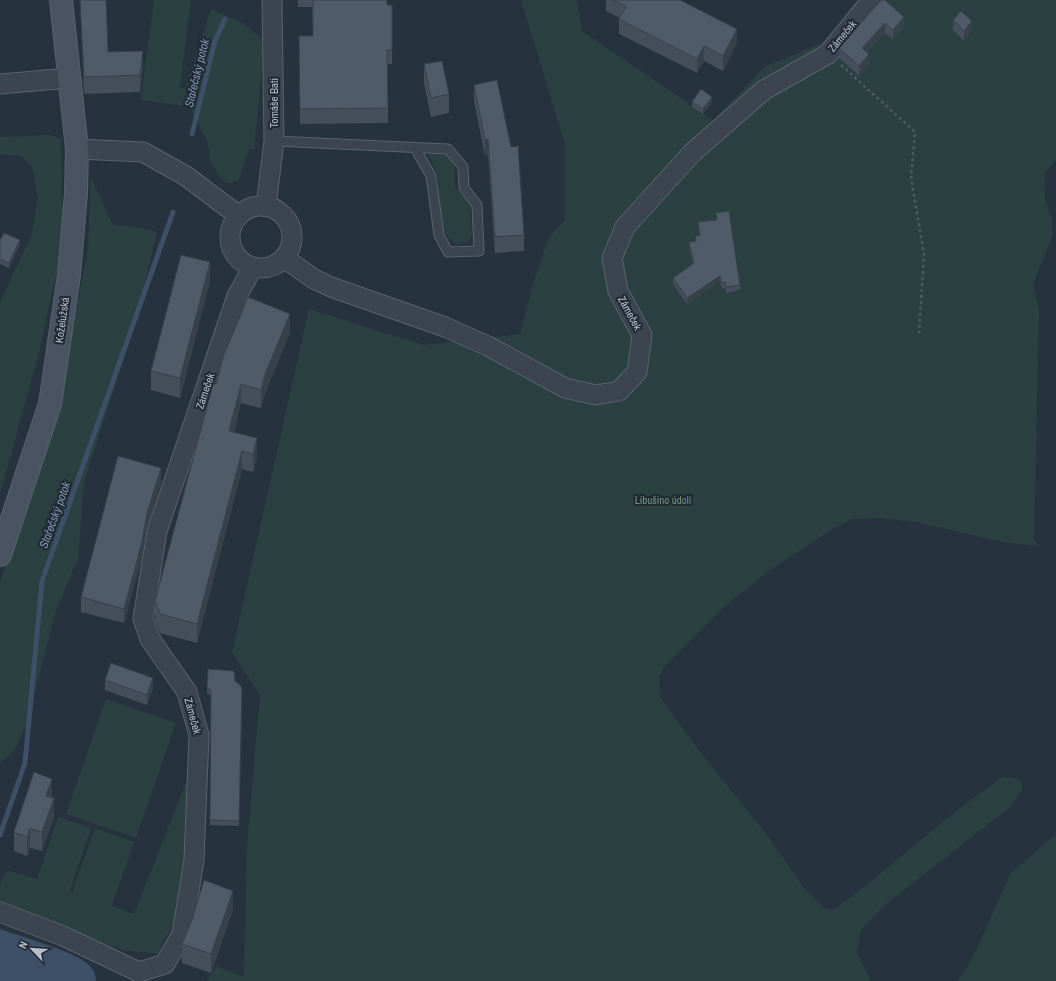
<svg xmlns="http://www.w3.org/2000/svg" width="1056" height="981" viewBox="0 0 1056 981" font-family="'Archivo Narrow',sans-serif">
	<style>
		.green { fill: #2a4041 }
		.water { fill: #3e5067 }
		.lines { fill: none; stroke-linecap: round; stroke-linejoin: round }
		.stream { stroke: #3e5067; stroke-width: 5 }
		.lane-casing { stroke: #59626d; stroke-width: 11 }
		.street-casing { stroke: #59626d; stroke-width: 21 }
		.secondary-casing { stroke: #59626d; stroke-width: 24 }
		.path { stroke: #495c5f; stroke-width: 2.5; stroke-dasharray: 3 3; stroke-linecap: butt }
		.lane { stroke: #3b444f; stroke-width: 9 }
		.street { stroke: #3b444f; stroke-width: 19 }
		.secondary { stroke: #495362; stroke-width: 22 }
		.wall { fill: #454e5b }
		.shaded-wall { fill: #38404a }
		.building { fill: #505b6a; stroke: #38404a }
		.labels { text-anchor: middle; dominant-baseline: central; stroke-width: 4; stroke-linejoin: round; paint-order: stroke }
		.street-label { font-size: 11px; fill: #b7bfca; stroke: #202934 }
		.park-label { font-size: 11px; fill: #709979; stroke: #202934 }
		.water-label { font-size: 12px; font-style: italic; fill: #8196af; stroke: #202934 }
	</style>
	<rect width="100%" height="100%" fill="#27323f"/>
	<path class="green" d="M154 0H191L180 88 185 89 211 9 244 24 263 40 261 79 254 149H249L239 180 231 183H227L221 179 210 160 208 143 190 107 141 100Z
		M521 0H577L582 31 713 120 766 66 822 43 857 0H1056V160L1044 174 1045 198 1052 220V237L1033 285 1039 308 1034 539 1039 546 1002 542 915 522 880 518 853 519 831 530 770 570 725 606 665 666 659 677 660 697 698 749 768 836 804 888 824 908 833 910C891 868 943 817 1003 777L1020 779 1023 789 1009 808 885 905 861 930 857 952 871 981H207L216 966 244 977 247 846 260 695 232 652 309 309 424 345 520 334 533 284 549 237 565 220V144Z
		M51 135 61 139 63 244 39 353 0 494V302L31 236 38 198 32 167 21 156 0 154V137Z
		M427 154H447L454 164 455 187 470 204 472 233 469 241 456 245C434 229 442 198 437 174 436 167 430 160 427 154Z
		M91 177 113 225 142 228 157 232 136 322 84 481 78 563H76L55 614 26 726 14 751 0 763V582L46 443 72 332 88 248Z
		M106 699 176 723 136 838 66 814Z
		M187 780 190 794 189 843 172 927 161 946 160 954 122 950 0 905V884L7 870 37 879 58 817 91 828 70 891 72 893 95 828 134 842 112 906 134 914Z
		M1056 834V981H957L965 971 981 940 1010 874Z"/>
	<path class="water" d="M0 929C21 937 75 951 89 965 93 969 96 975 96 981H0Z"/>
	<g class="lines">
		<path class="stream" d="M192 134 215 41 225 19
			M0 835 25 763 42 581 173 212"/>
		<defs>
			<path id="lane" d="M274 141 448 149 463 167 464 188 477 205 479 251 448 252 439 235 431 176 415 148"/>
			<path id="street" d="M0 84 68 78
				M77 149 143 152 186 176 239 216
				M266 206 274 141 272 0
				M230 237a31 31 0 1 1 62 0a31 31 0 1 1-62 0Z
				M284 258 314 279 331 287 445 327 488 346 565 388 596 395 619 391 637 372 642 335 618 291 612 258 625 227 692 153 764 90 828 54 872 0
				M0 912 63 936 139 972 165 964 182 934 194 860 199 735 187 692 150 639 143 619 157 531 237 296 253 267"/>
			<path id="secondary" d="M0 555 50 404 69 275 76 193 77 149 61 0"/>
		</defs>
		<use href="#lane" class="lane-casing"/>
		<use href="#street" class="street-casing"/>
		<use href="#secondary" class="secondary-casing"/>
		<path class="path" d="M841 65 915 132 911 178 924 254 919 333"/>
		<use href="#lane" class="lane"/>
		<use href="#street" class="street"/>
		<use href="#secondary" class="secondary"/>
	</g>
	<path class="wall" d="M80 0H106L108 52 143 69 140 92 84 94Z
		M298 0H387V5H392V64H388V123L300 124 299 36H313L312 7H298Z
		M606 0H680L737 43 723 71 704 61 697 73 619 34V19L620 18 606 11Z
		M881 0 904 27 893 40 885 33 867 52 869 64 859 76 839 58V48Z
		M953 20 972 31 964 41 953 30Z
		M424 64 449 94V113L431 117 424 83Z
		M474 85 511 147 524 235V251L495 253 488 155 485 156 474 101Z
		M692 102H712L703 114 692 107Z
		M716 213 740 285V290L726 293V288L722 289 720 281 687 304 673 284V278L693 264 689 248V242L695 241V236L700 235 698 222 716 220Z
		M0 240 20 245 9 268 0 264Z
		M210 281 180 398 151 390V371Z
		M290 332 265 393 261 408 241 403 234 432 257 457 253 472 242 469 197 643 160 633 155 620V601L216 384Z
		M161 483 147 528 142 557 124 623 81 612V597Z
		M208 669 235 681 241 686 239 826 210 825 211 698 210 694H207Z
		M105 680 153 688 147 705 105 690Z
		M52 798 54 817 42 851 30 848 27 856 14 851V832Z
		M233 910 211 973 182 963V944Z"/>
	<path class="shaded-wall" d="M904 17V27L893 40V30Z
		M972 21V31L964 41V31Z
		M885 23V33L862 58V48Z
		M737 29V43L723 71V56Z
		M704 46V61L697 73V59Z
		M143 51V69L140 92V75Z
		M869 54V64L859 76V66Z
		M712 97V102L703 114V109Z
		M488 139V155L485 156V140Z
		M20 240V245L9 268V263Z
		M210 262V281L180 398V378Z
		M720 276V281L687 304V298Z
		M290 314V332L265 393 261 408V390L265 374Z
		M241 384V403L229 449V431Z
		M257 438V457L253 472V454Z
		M242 451V469L197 643V624Z
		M161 468V483L147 528 142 557 124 623V609L147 513Z
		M153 678V688L147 705V695Z
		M52 779V798L46 796Z
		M54 798V817L42 851V832Z
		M30 828V848L27 856V837Z
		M233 891V910L211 973V954Z"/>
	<path class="building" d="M80 0H106L108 52 143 51 140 75 84 77Z
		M313 0H387V5H392V50H387L388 108 300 109 299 36H313Z
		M613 0H680L737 29 723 56 704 46 697 59 619 19 626 6Z
		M881 0H885L904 17 893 30 885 23 862 48 869 54 859 66 839 48Z
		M961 11 972 21 964 31 953 20Z
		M442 61 449 94 431 98 424 64Z
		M497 80 511 147 518 146 524 235 495 237 488 139 485 140 474 85Z
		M701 89 712 97 703 109 692 102Z
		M729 211 740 285 726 287V282L722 283 720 276 687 298 673 278 694 263 689 242 696 241 695 236 700 235 698 222 717 220 716 213Z
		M4 233 20 240 9 263 0 259V240Z
		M181 255 210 262 180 378 151 371Z
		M248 297 290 314 265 374 261 390 241 384 229 431 257 438 253 454 242 451 197 624 160 614 155 601 213 384H216L223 357Z
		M118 456 161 468 147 513 142 542 124 609 81 597Z
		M111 663 153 678 147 695 105 680Z
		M208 669 234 671 235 681 241 686 242 690 239 821 210 820 211 693 210 689H207Z
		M34 772 52 779 46 796 54 798 42 832 30 828 27 837 14 832Z
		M204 880 233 891 211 954 182 944 192 920Z"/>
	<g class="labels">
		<g class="street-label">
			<text transform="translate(842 36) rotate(-50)">Zámeček</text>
			<text transform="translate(274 103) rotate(-90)">Tomáše Bati</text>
			<text transform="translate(630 313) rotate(61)">Zámeček</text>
			<text transform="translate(62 320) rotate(-82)">Koželužská</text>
			<text transform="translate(205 391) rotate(-71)">Zámeček</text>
			<text transform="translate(193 716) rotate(75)">Zámeček</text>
		</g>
		<g class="park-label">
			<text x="663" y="500">Libušino údolí</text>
		</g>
		<g class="water-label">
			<text transform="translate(197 73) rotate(-76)">Stařečský potok</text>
			<text transform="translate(55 515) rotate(-70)">Stařečský potok</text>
		</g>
	</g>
	<g transform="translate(32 949) rotate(295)" stroke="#202934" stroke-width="3" paint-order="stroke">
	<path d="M0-3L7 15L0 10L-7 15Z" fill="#b7bfca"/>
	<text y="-6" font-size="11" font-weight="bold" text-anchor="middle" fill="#b7bfca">N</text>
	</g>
</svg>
